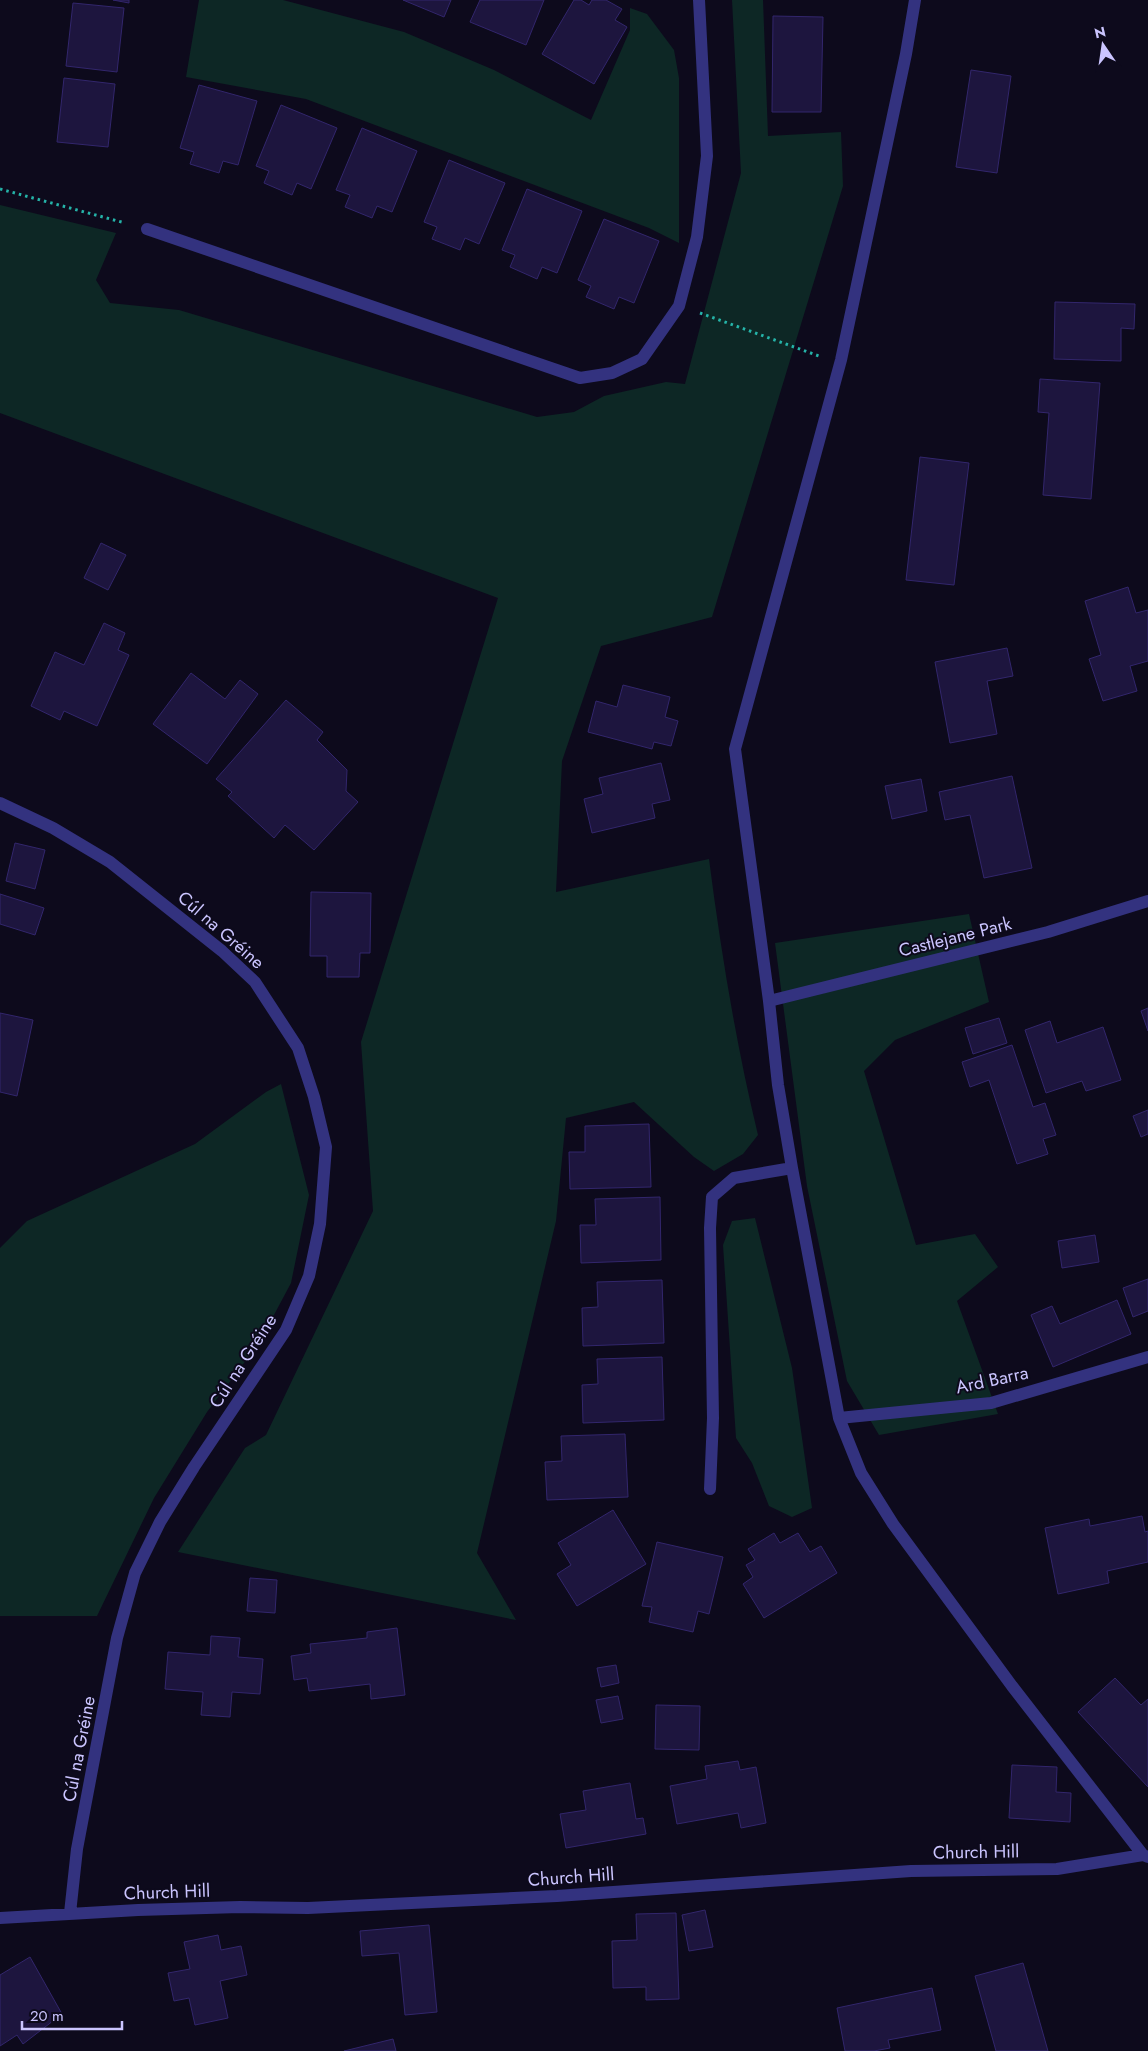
<svg xmlns="http://www.w3.org/2000/svg" width="1148" height="2051" viewBox="0 0 1148 2051" font-family="Jost,sans-serif">
	<style>
		.green { fill: #0d2725 }
		.building { fill: #1d153e; stroke: #32266c }
		.lines { fill: none; stroke-linecap: round; stroke-linejoin: round }
		.path { stroke: #25b3a8; stroke-width: 3; stroke-dasharray: 2.5 4; stroke-linecap: butt }
		.minor { stroke: #33327f; stroke-width: 12 }
		.labels { text-anchor: middle; dominant-baseline: central; stroke-width: 4; stroke-linejoin: round; paint-order: stroke }
		.street-label { font-size: 18px; fill: #cbc5ff; stroke: #0d0a1c }
	</style>
	<rect width="100%" height="100%" fill="#0d0a1c"/>
	<path class="green" d="M199 0H283L404 32 494 70 591 120 630 30V8L647 14 674 50 679 78V243L649 228 306 99 186 77Z
		M732 0H763L768 136 841 132 843 186 712 617 601 646 562 761 556 892 709 859C721 952 736 1044 758 1135L743 1154 714 1171 694 1157 634 1102 566 1118 556 1221 477 1553 516 1620 178 1552 245 1448 266 1435 373 1211 361 1042 498 598 0 413V205L116 233 96 280 110 303 179 310 537 417 574 412 604 396 666 382 685 384 741 173Z
		M969 914 989 1002 895 1040 864 1071 916 1245 975 1234 998 1267 957 1301 998 1414 879 1435 847 1381 807 1186 775 943Z
		M281 1084 309 1195 291 1283 259 1343 207 1412 154 1498 97 1616H0V1248L27 1221 195 1144 266 1092Z
		M755 1218 792 1368 812 1508 792 1517 769 1506 752 1463 736 1438 723 1245 732 1221Z"/>
	<path class="building" d="M113 0H129V3Z
		M403 0H451L444 17Z
		M480 0H544L526 45 470 22Z
		M574 0H581L589 5 592 0H606L622 9 615 20 627 27 594 84 542 54Z
		M73 3 124 8 117 72 66 66Z
		M773 16 823 17 821 112H772Z
		M971 70 1011 76 997 173 956 167Z
		M64 78 115 84 108 147 57 142Z
		M199 85 257 101 238 165 223 161 219 173 190 164 194 152 180 148Z
		M281 105 337 128 311 189 297 183 292 195 264 183 269 171 256 166Z
		M362 128 417 151 392 212 377 206 372 218 345 207 350 195 336 190Z
		M449 160 505 183 479 244 465 238 460 250 432 239 437 227 424 222Z
		M527 189 582 211 557 273 542 267 537 279 510 267 515 255 502 250Z
		M604 219 659 241 634 303 619 297 614 309 586 297 591 286 578 280Z
		M1055 302 1135 304 1134 329 1121 328V361L1054 359Z
		M1040 379 1100 383 1091 499 1043 495 1049 413 1038 412Z
		M920 457 969 463 954 585 906 580Z
		M101 543 126 555 108 590 84 578Z
		M1128 587 1136 613 1148 610V661L1130 666 1137 691 1103 701 1089 659 1101 655 1085 601Z
		M104 623 125 633 118 650 129 655 97 726 64 711 60 720 31 706 55 652 84 665Z
		M1007 648 1013 676 987 681 997 734 950 743 935 662Z
		M191 673 225 699 240 680 258 694 207 764 153 724Z
		M623 685 670 697 665 717 678 721 671 746 654 742 652 749 588 732 596 701 617 707Z
		M286 700 323 732 317 740 347 770 346 791 358 802 314 850 285 825 274 838 228 796 232 792 216 779Z
		M661 763 670 800 652 804 655 818 592 833 584 799 603 794 599 778Z
		M1012 776 1032 868 984 878 970 815 945 820 939 792Z
		M921 779 927 811 892 819 885 786Z
		M15 843 45 850 35 889 6 881Z
		M311 892 371 893 370 953H360L359 977H327V956H310Z
		M0 894 44 908 35 935 0 924Z
		M1148 1008V1031L1141 1011Z
		M0 1013 33 1020 17 1096 0 1092Z
		M999 1018 1007 1043 973 1054 965 1028Z
		M1050 1021 1057 1043 1103 1027 1121 1080 1086 1091 1082 1081 1046 1093 1025 1030Z
		M1012 1045 1033 1107 1045 1103 1056 1135 1043 1139 1048 1154 1017 1164 989 1080 970 1087 962 1062Z
		M1148 1110V1134L1141 1137 1133 1116Z
		M649 1124 651 1187 570 1189 569 1152H585V1126Z
		M660 1197 661 1260 581 1263 580 1225H596L595 1199Z
		M1095 1235 1099 1262 1062 1268 1058 1241Z
		M1148 1279V1311L1133 1317 1123 1288Z
		M662 1280 664 1343 583 1346 582 1308 598 1307 597 1282Z
		M1117 1300 1131 1334 1053 1367 1031 1315 1052 1306 1060 1324Z
		M662 1357 664 1420 583 1423 582 1385 598 1384 597 1359Z
		M625 1434 628 1497 547 1500 545 1462 562 1461 561 1436Z
		M613 1510 646 1564 577 1606 557 1574 571 1565 558 1543Z
		M1142 1516 1145 1532 1148 1531V1562L1107 1571 1109 1583 1058 1594 1045 1528 1089 1519 1090 1526Z
		M774 1533 780 1543 798 1533 810 1552 821 1546 837 1573 764 1618 743 1584 753 1577 746 1565 755 1560 748 1549Z
		M657 1542 723 1557 709 1614 698 1611 693 1632 649 1622 652 1607 642 1606Z
		M250 1578 277 1580 275 1613 247 1611Z
		M397 1628 405 1695 371 1699 370 1684 309 1691 307 1678 294 1680 291 1656 311 1653 310 1644 367 1638V1632Z
		M211 1636 240 1638 238 1657 263 1659 260 1694 232 1692 230 1717 201 1715 203 1692 165 1689 168 1652 210 1655Z
		M616 1665 619 1683 601 1687 597 1668Z
		M1115 1678 1141 1705 1148 1699V1787L1078 1712Z
		M618 1696 623 1719 601 1723 596 1700Z
		M656 1705 700 1706 699 1750 655 1749Z
		M738 1761 740 1770 756 1767 766 1823 741 1828 738 1813 677 1824 670 1786 707 1779 705 1766Z
		M1012 1765 1057 1767 1056 1792 1071 1793 1070 1822 1009 1818Z
		M630 1783 636 1819 643 1818 646 1834 566 1848 560 1814 586 1810 583 1791Z
		M705 1910 713 1947 689 1951 682 1915Z
		M676 1913 679 1999 646 2000V1987L613 1988 612 1941 637 1940 636 1914Z
		M429 1925 437 2012 405 2015 399 1953 362 1956 360 1931Z
		M218 1935 221 1950 241 1946 247 1975 220 1981 228 2018 195 2025 189 1998 174 2001 168 1973 190 1969 184 1942Z
		M30 1957 62 2014 23 2044 17 2035 0 2046V1975Z
		M1023 1963 1048 2051H996L975 1976Z
		M932 1988 941 2030 888 2040 890 2048 874 2051H845L837 2008Z
		M393 2039 396 2051H344Z"/>
	<g class="lines">
		<path class="path" d="M0 189 125 223
			M700 313 819 356"/>
		<path class="minor" d="M915 0 906 54 841 360 735 749 769 1001 778 1085 792 1168 839 1418 861 1473 893 1524 1012 1686 1143 1855 1148 1857
			M147 229 580 378 612 373 642 359 679 306 697 237 707 156 699 0
			M0 803 53 828 110 862 222 951 255 982 298 1048 314 1097 326 1147 320 1224 309 1276 286 1330 194 1467 160 1522 135 1573 117 1638 77 1849 70 1913
			M769 1001 1048 932 1148 901
			M839 1418 991 1403 1148 1357
			M710 1489 713 1418 710 1228 712 1197 734 1178 792 1168
			M0 1918 138 1910 240 1907 308 1908 557 1896 911 1871 1057 1869 1143 1855"/>
	</g>
	<g class="labels">
		<g class="street-label">
			<text transform="translate(221 930) rotate(41)">Cúl na Gréine</text>
			<text transform="translate(955 937) rotate(-14)">Castlejane Park</text>
			<text transform="translate(243 1361) rotate(-57)">Cúl na Gréine</text>
			<text transform="translate(992 1380) rotate(-12)">Ard Barra</text>
			<text transform="translate(79 1749) rotate(-79)">Cúl na Gréine</text>
			<text transform="translate(976 1852) rotate(-1)">Church Hill</text>
			<text transform="translate(571 1877) rotate(-4)">Church Hill</text>
			<text transform="translate(167 1892) rotate(-2)">Church Hill</text>
		</g>
	</g>
	<g transform="translate(1103 45) rotate(347)" stroke="#0d0a1c" stroke-width="4" paint-order="stroke">
	<path d="M0-4L9 19L0 12L-9 19Z" fill="#cbc5ff"/>
	<text y="-8" font-size="14" font-weight="bold" text-anchor="middle" fill="#cbc5ff">N</text>
	</g>
	<path d="M22 2021v8h100v-8" fill="none" stroke="#cbc5ff" stroke-width="2.5"/>
	<text x="30" y="2021" font-size="15" fill="#cbc5ff" stroke="#0d0a1c" stroke-width="4" paint-order="stroke">20 m</text>
</svg>
